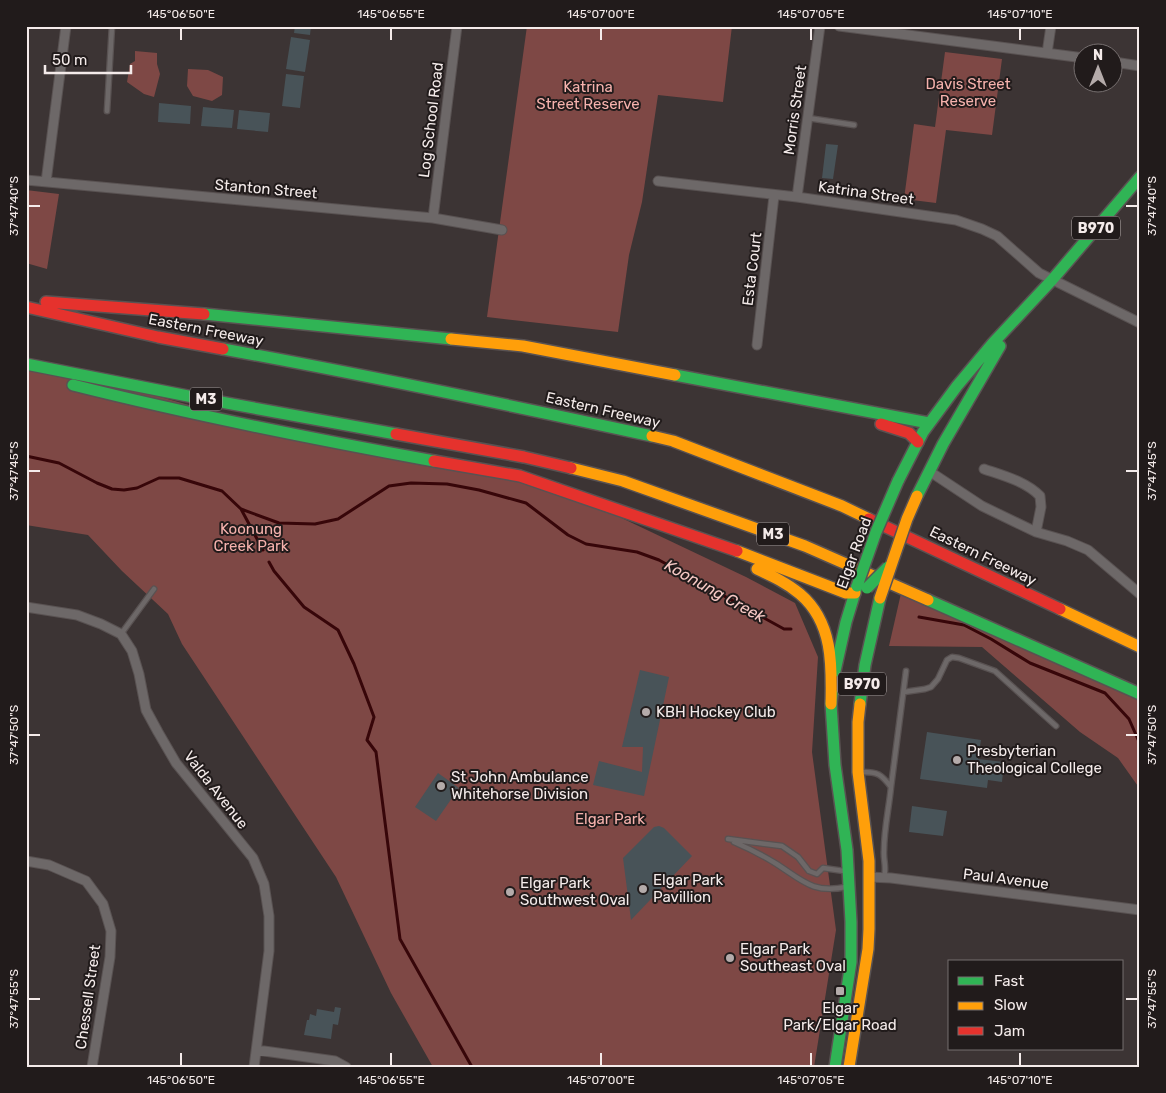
<svg xmlns="http://www.w3.org/2000/svg" width="1166" height="1093" viewBox="0 0 1166 1093" font-family="Rubik,sans-serif">
	<style>
		.green { fill: #7e4845 }
		.lines { fill: none; stroke-linecap: round; stroke-linejoin: round }
		.stream { stroke: #370609; stroke-width: 3 }
		.building { fill: #485358 }
		.lane-casing { stroke: #595252; stroke-width: 7 }
		.street-casing { stroke: #595252; stroke-width: 11 }
		.fast-casing { stroke: #595252; stroke-width: 14 }
		.slow-casing { stroke: #595252; stroke-width: 14 }
		.jam-casing { stroke: #595252; stroke-width: 14 }
		.lane { stroke: #6d6868; stroke-width: 4.5 }
		.street { stroke: #6d6868; stroke-width: 9 }
		.fast { stroke: #30b455; stroke-width: 11 }
		.slow { stroke: #ff9f0a; stroke-width: 11 }
		.jam { stroke: #e5322d; stroke-width: 11 }
		.fast-bridge-casing { stroke: #595252; stroke-width: 14; stroke-linecap: butt }
		.slow-bridge-casing { stroke: #595252; stroke-width: 14; stroke-linecap: butt }
		.fast-bridge { stroke: #30b455; stroke-width: 11 }
		.slow-bridge { stroke: #ff9f0a; stroke-width: 11 }
		.ticks { fill: none; stroke: #f4ebea; stroke-width: 2 }
		.poi-dot { fill: #b4abaa; stroke: #211b1b; stroke-width: 2 }
		.labels { text-anchor: middle; dominant-baseline: central; stroke-width: 4; stroke-linejoin: round; paint-order: stroke }
		.shield { fill: #211b1b; stroke: #b5adac; stroke-width: 1 }
		.shield-label { font-size: 14px; font-weight: bold; fill: #f4ebea }
		.park-label { font-size: 15px; fill: #f6b2ad; stroke: #211b1b }
		.street-label { font-size: 15px; fill: #f4ebea; stroke: #211b1b }
		.poi-label { font-size: 15px; fill: #f4ebea; stroke: #211b1b; text-anchor: start }
		.water-label { font-size: 16px; font-style: italic; fill: #f7c9c5; stroke: #211b1b }
		.neatline { fill: none; stroke: #f4ebea; stroke-width: 2 }
		.ticks-label { font-size: 12px; text-anchor: middle; fill: #f4ebea }
	</style>
	<rect width="100%" height="100%" fill="#3c3434"/>
	<path class="green" d="M527 26H732L723 102 658 95 642 202 629 255 618 332 487 317Z
		M135 51 157 53V64L160 74 154 97 144 94 127 82 130 64 135 61Z
		M945 52 1002 59 992 135 946 130 936 203 904 199 914 124 935 127Z
		M188 69 208 70 223 77 222 95 212 101 193 96 187 86Z
		M26 190 59 194 47 269 26 263Z
		M26 359 210 411 453 460 609 512 746 577 795 603 818 657 812 752 836 930 814 1067H433L391 993 336 877 182 644 168 614 122 571 88 535 26 525Z
		M902 589 1140 690V789L1118 758 1080 732 982 647 889 646Z"/>
	<g class="lines">
		<path class="stream" d="M26 456 59 463 97 483 112 489 124 490 137 488 159 478H179L222 491 241 509 279 523 315 524 338 519 389 486 411 483 447 484 479 490 526 503 568 535 586 544 637 552 659 560 784 629H791
			M241 509 263 550
			M269 562 274 571 304 607 338 630 354 664 374 717 367 740 376 752 400 939 472 1067
			M919 617 964 625 991 639 1030 663 1105 693 1129 719 1140 744"/>
	</g>
	<path class="building" d="M295 26H311L310 35 294 33Z
		M291 37 310 40 305 72 286 69Z
		M286 74 304 76 300 108 282 106Z
		M159 103 191 106 190 124 158 122Z
		M203 107 234 110 232 128 201 126Z
		M239 110 270 113 268 132 237 129Z
		M826 144 838 145 833 179 822 178Z
		M640 670 669 677 644 796 593 785 599 761 642 772 643 747H622Z
		M927 732 981 740 978 759 1004 762 1002 782 988 780 987 788 920 779Z
		M438 773 459 788 436 821 415 807Z
		M912 806 947 811 943 836 909 832Z
		M659 826 664 828 692 856 631 920 623 858 654 827Z
		M335 1007 341 1008 338 1025 333 1024 331 1039 304 1035 307 1020H309L310 1014 316 1016 317 1009 334 1012Z"/>
	<g class="lines">
		<defs>
			<path id="lane" d="M107 111 112 26
				M808 118 854 125
				M121 634 154 589
				M904 692 925 689 931 687 938 679 947 660 952 657 959 658 995 671 1056 726
				M862 772C878 772 881 774 891 787 889 808 884 829 884 850 883 860 887 867 884 877
				M891 787 906 671
				M728 839 782 846 798 857 809 871 817 874 823 868 844 871
				M734 842C748 848 762 855 775 863 802 880 812 894 846 887"/>
			<path id="street" d="M839 26 1084 58
				M1047 53 1051 26
				M1114 62 1140 66
				M26 180 433 218 502 230
				M658 181 797 197 956 220 982 229 997 236 1039 273 1140 323
				M46 182 66 26
				M797 197 820 26
				M433 218 457 26
				M757 345 774 196
				M984 469C1004 476 1025 481 1040 496L1041 507 1036 532
				M929 471 982 506 1013 521 1036 532 1067 541 1088 550 1140 594
				M26 607 77 615 101 624 121 634 132 651 139 674 146 710 158 732 176 763 253 858 264 884 269 916V951L254 1067
				M26 861 49 865 86 881 103 904 111 931 110 957 92 1067
				M869 877 891 878 1140 910
				M257 1050 335 1061 346 1067"/>
			<path id="fast" d="M204 314 451 339
				M223 349C367 375 509 405 652 436
				M26 364 188 396 396 434
				M675 375 929 423
				M73 385C192 415 313 439 434 461
				M898 481 923 432 957 386 993 343 1052 280 1140 177
				M917 496 943 444 1000 346
				M928 600 1140 694
				M835 671 846 622 857 586
				M832 694 831 704 835 765 847 850 851 922V962L835 1067
				M860 704 865 665 880 598"/>
			<path id="slow" d="M451 339 523 346 675 375
				M652 436 673 441 842 506 869 519
				M571 468 623 481 805 546 928 600
				M737 551 846 593H855
				M757 569C772 576 787 583 800 594 833 622 832 665 831 704
				M1060 609 1140 647
				M849 1067 868 949 869 929V861L858 772V722L860 704"/>
			<path id="jam" d="M46 302 204 314
				M26 307 158 337 223 349
				M881 424 909 433 918 442
				M396 434 524 457 571 468
				M434 461 520 476 737 551
				M869 519 1060 609"/>
		</defs>
		<use href="#lane" class="lane-casing"/>
		<use href="#street" class="street-casing"/>
		<use href="#fast" class="fast-casing"/>
		<use href="#slow" class="slow-casing"/>
		<use href="#jam" class="jam-casing"/>
		<use href="#lane" class="lane"/>
		<use href="#street" class="street"/>
		<use href="#fast" class="fast"/>
		<use href="#slow" class="slow"/>
		<use href="#jam" class="jam"/>
		<defs>
			<path id="fast-bridge" d="M857 586 876 532 898 481
				M867 588 888 567"/>
			<path id="slow-bridge" d="M880 598 907 519 917 496"/>
		</defs>
		<use href="#fast-bridge" class="fast-bridge-casing"/>
		<use href="#slow-bridge" class="slow-bridge-casing"/>
		<use href="#fast-bridge" class="fast-bridge"/>
		<use href="#slow-bridge" class="slow-bridge"/>
	</g>
	<path class="ticks" d="M181 28V40M391 28V40M601 28V40M811 28V40M1020 28V40M28 206H40M1126 206H1138M28 471H40M1126 471H1138M28 735H40M1126 735H1138M28 999H40M1126 999H1138M181 1053V1066M391 1053V1066M601 1053V1066M811 1053V1066M1020 1053V1066"/>
	<g class="poi-dot">
		<circle cx="646" cy="712" r="5"/>
		<circle cx="957" cy="760" r="5"/>
		<circle cx="441" cy="786" r="5"/>
		<circle cx="643" cy="889" r="5"/>
		<circle cx="510" cy="892" r="5"/>
		<circle cx="730" cy="958" r="5"/>
		<rect x="835" y="986" width="10" height="10" rx="2.5"/>
	</g>
	<g class="labels">
		<g class="shield">
			<rect x="1072" y="216.5" width="48" height="23" rx="4"/>
			<rect x="190" y="387.5" width="32" height="23" rx="4"/>
			<rect x="757" y="522.5" width="32" height="23" rx="4"/>
			<rect x="838" y="672.5" width="48" height="23" rx="4"/>
		</g>
		<g class="shield-label">
			<text x="1096" y="228">B970</text>
			<text x="206" y="399">M3</text>
			<text x="773" y="534">M3</text>
			<text x="862" y="684">B970</text>
		</g>
		<g class="park-label">
			<text x="968" y="84">Davis Street<tspan x="968" dy="17">Reserve</tspan></text>
			<text x="588" y="87">Katrina<tspan x="588" dy="17">Street Reserve</tspan></text>
			<text x="251" y="529">Koonung<tspan x="251" dy="17">Creek Park</tspan></text>
			<text x="610" y="819">Elgar Park</text>
		</g>
		<g class="street-label">
			<text transform="translate(795 110) rotate(-82)">Morris Street</text>
			<text transform="translate(431 120) rotate(-83)">Log School Road</text>
			<text transform="translate(266 189) rotate(5)">Stanton Street</text>
			<text transform="translate(866 193) rotate(8)">Katrina Street</text>
			<text transform="translate(752 269) rotate(-83)">Esta Court</text>
			<text transform="translate(206 330) rotate(11)">Eastern Freeway</text>
			<text transform="translate(603 410) rotate(13)">Eastern Freeway</text>
			<text transform="translate(854 553) rotate(-70)">Elgar Road</text>
			<text transform="translate(983 556) rotate(26)">Eastern Freeway</text>
			<text transform="translate(216 790) rotate(52)">Valda Avenue</text>
			<text transform="translate(1006 879) rotate(7)">Paul Avenue</text>
			<text transform="translate(88 997) rotate(-82)">Chessell Street</text>
		</g>
		<g class="poi-label">
			<text x="656" y="712">KBH Hockey Club</text>
			<text x="967" y="751">Presbyterian<tspan x="967" dy="17">Theological College</tspan></text>
			<text x="451" y="777">St John Ambulance<tspan x="451" dy="17">Whitehorse Division</tspan></text>
			<text x="653" y="880">Elgar Park<tspan x="653" dy="17">Pavillion</tspan></text>
			<text x="520" y="883">Elgar Park<tspan x="520" dy="17">Southwest Oval</tspan></text>
			<text x="740" y="949">Elgar Park<tspan x="740" dy="17">Southeast Oval</tspan></text>
			<text x="840" y="1008" text-anchor="middle">Elgar<tspan x="840" dy="17">Park/Elgar Road</tspan></text>
		</g>
		<g class="water-label">
			<text transform="translate(715 591) rotate(29)">Koonung Creek</text>
		</g>
	</g>
	<rect width="1166" height="1093" fill="none" stroke="#211b1b" stroke-width="55"/>
	<rect x="948" y="960" width="175" height="90" fill="#211b1b" stroke="#756e6e"/>
	<rect x="958" y="977" width="25" height="8" fill="#30b455" stroke="#756e6e"/>
	<text x="994" y="986" font-size="15" fill="#f4ebea">Fast</text>
	<rect x="958" y="1002" width="25" height="8" fill="#ff9f0a" stroke="#756e6e"/>
	<text x="994" y="1010" font-size="15" fill="#f4ebea">Slow</text>
	<rect x="958" y="1027" width="25" height="8" fill="#e5322d" stroke="#756e6e"/>
	<text x="994" y="1036" font-size="15" fill="#f4ebea">Jam</text>
	<g transform="translate(1098 68)"><circle r="24" fill="#211b1b" stroke="#756e6e"/>
	<path d="M0-4L9 19L0 12L-9 19Z" fill="#b4abaa"/>
	<text y="-8" font-size="14" font-weight="bold" text-anchor="middle" fill="#f4ebea">N</text>
	</g>
	<path d="M45 65v8h86v-8" fill="none" stroke="#f4ebea" stroke-width="2.5"/>
	<text x="52" y="65" font-size="15" fill="#f4ebea" stroke="#211b1b" stroke-width="4" paint-order="stroke">50 m</text>
	<rect x="28" y="28" width="1110" height="1038" class="neatline"/>
	<g class="ticks-label">
		<text x="181" y="18">145°06'50"E</text>
		<text x="391" y="18">145°06'55"E</text>
		<text x="601" y="18">145°07'00"E</text>
		<text x="811" y="18">145°07'05"E</text>
		<text x="1020" y="18">145°07'10"E</text>
		<text transform="translate(14 206) rotate(-90)" y="4">37°47'40"S</text>
		<text transform="translate(1152 206) rotate(-90)" y="4">37°47'40"S</text>
		<text transform="translate(14 471) rotate(-90)" y="4">37°47'45"S</text>
		<text transform="translate(1152 471) rotate(-90)" y="4">37°47'45"S</text>
		<text transform="translate(14 735) rotate(-90)" y="4">37°47'50"S</text>
		<text transform="translate(1152 735) rotate(-90)" y="4">37°47'50"S</text>
		<text transform="translate(14 999) rotate(-90)" y="4">37°47'55"S</text>
		<text transform="translate(1152 999) rotate(-90)" y="4">37°47'55"S</text>
		<text x="181" y="1084">145°06'50"E</text>
		<text x="391" y="1084">145°06'55"E</text>
		<text x="601" y="1084">145°07'00"E</text>
		<text x="811" y="1084">145°07'05"E</text>
		<text x="1020" y="1084">145°07'10"E</text>
	</g>
</svg>
